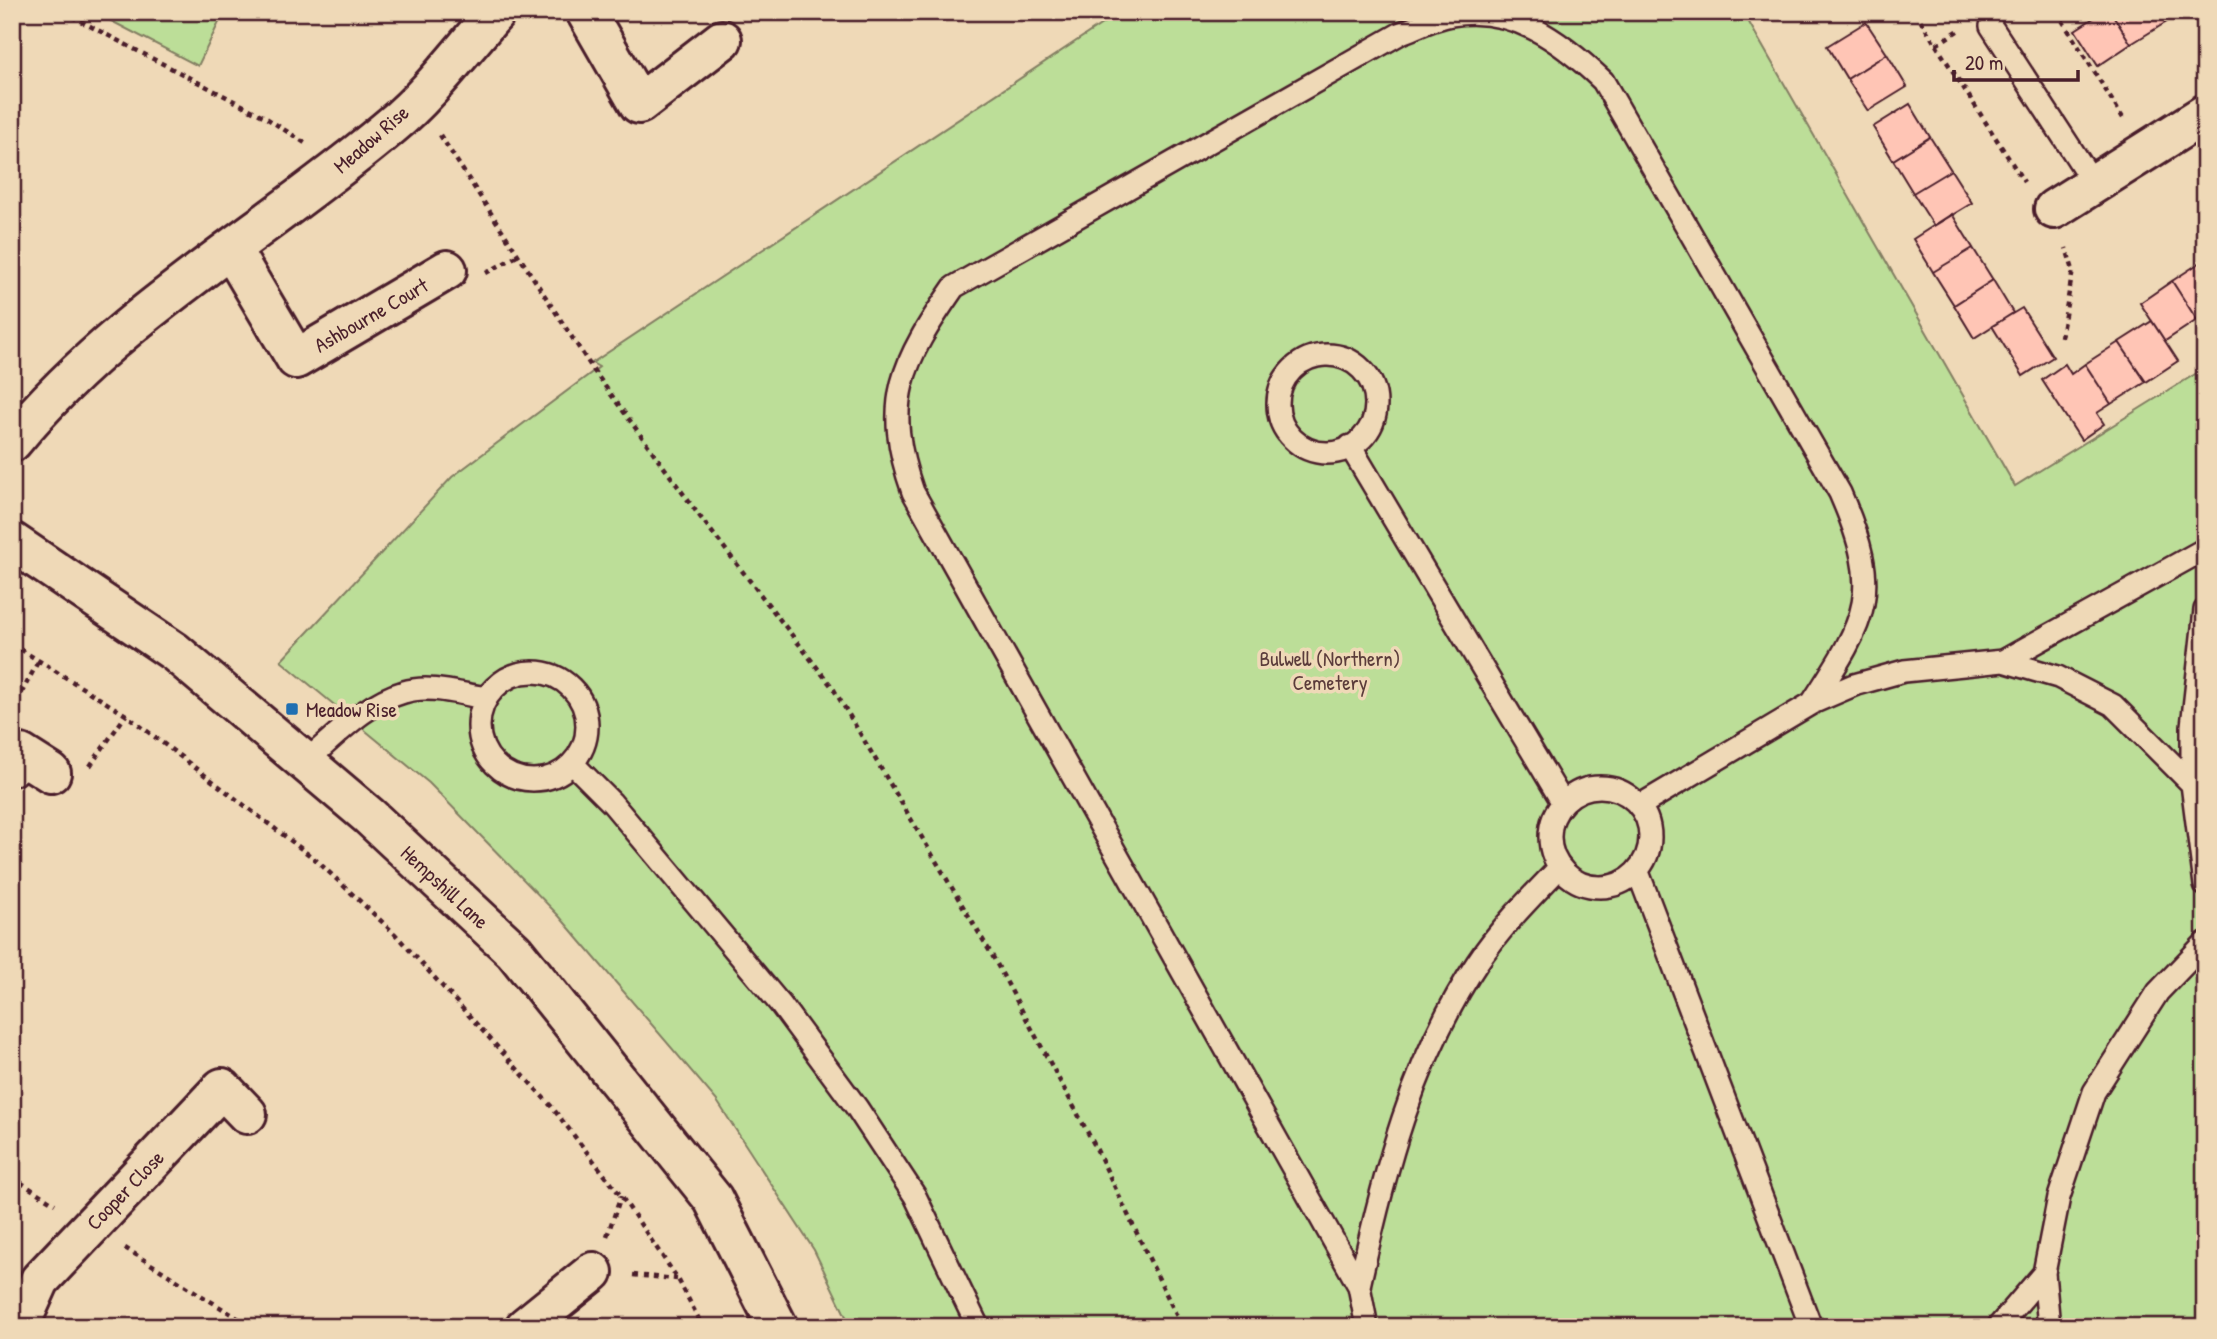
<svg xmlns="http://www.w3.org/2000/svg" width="2217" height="1339" viewBox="0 0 2217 1339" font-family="'Patrick Hand',sans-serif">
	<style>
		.green { fill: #bcde98; stroke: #837e62; stroke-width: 2 }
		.building { fill: #ffc5b5; stroke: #4a1f2b; stroke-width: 2 }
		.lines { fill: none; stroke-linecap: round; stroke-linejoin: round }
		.lane-casing { stroke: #4a1f2b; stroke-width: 26 }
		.street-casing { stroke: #4a1f2b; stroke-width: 44 }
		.secondary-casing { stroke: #4a1f2b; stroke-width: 44 }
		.path { stroke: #4a1f2b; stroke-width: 4.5; stroke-dasharray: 5 5; stroke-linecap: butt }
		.lane { stroke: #efd9b7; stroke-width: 21 }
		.street { stroke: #efd9b7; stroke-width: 38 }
		.secondary { stroke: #efd9b7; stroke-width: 38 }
		.poi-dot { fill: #1f6fb2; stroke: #efd9b7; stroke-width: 2.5 }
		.labels { text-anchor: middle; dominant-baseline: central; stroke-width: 7; stroke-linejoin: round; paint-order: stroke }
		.street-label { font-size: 21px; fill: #4a1f2b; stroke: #efd9b7 }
		.park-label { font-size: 21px; fill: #5b3c3b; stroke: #efd9b7 }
		.poi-label { font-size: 21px; fill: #4a1f2b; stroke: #efd9b7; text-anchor: start }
	</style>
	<rect width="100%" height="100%" fill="#efd9b7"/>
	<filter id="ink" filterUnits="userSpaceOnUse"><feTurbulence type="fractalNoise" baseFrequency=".0143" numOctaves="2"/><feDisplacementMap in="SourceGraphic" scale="14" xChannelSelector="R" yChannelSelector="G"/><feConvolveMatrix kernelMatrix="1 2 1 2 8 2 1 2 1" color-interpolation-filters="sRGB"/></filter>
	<g filter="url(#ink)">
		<path class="green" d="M94 12H224L198 66Z
			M1120 12H1743L2015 486 2205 368V1327H851L814 1250 717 1101 559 916 429 783 281 661 452 477 599 367 592 363Z"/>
		<path class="building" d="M2103 12H2111L2131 44 2098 66 2075 30Z
			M2111 12H2158L2165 23 2131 44Z
			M2158 12H2181L2165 23Z
			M1866 22 1887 54 1847 79 1827 46Z
			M1887 54 1907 87 1868 111 1847 79Z
			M1910 104 1930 137 1893 160 1873 127Z
			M1930 137 1951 170 1913 193 1893 160Z
			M1951 170 1972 203 1934 226 1913 193Z
			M1952 214 1973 248 1933 272 1913 239Z
			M1973 248 1993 280 1954 305 1933 272Z
			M2204 260 2205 315 2197 320 2172 281Z
			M1993 280 2013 313 1974 338 1954 305Z
			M2172 281 2197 320 2165 341 2140 303Z
			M2022 308 2053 357 2023 376 1992 326Z
			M2152 321 2178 361 2146 382 2119 342Z
			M2119 342 2146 382 2111 404 2085 364Z
			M2065 364 2071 374 2085 364 2111 404 2097 413 2104 424 2081 440 2042 380Z"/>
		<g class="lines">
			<defs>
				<path id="lane" d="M1991 26 2094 184
					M1278 404a49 49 0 1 1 98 0a49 49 0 1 1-98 0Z
					M1350 446 1563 803
					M2205 610 2192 726V784L2205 885
					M2003 661 2205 549
					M479 726a54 54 0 1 1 108 0a54 54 0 1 1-108 0Z
					M305 762C335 737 365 703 404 692 429 684 460 694 486 698
					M573 764 612 803 781 1005 857 1108 915 1196 978 1327
					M1550 837a50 50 0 1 1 100 0a50 50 0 1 1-100 0Z
					M1639 806 1812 703 1854 685 1904 671 2003 661 2058 677 2113 705 2192 784
					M1638 872 1811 1327
					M2044 1273 2049 1327
					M1359 1286C1384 1173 1412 1061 1477 963 1500 928 1531 897 1560 867
					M1367 1327 1359 1286 913 492C881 402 902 362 954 287L1401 33C1417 27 1434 18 1452 15 1513 5 1561 41 1603 81L1840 493C1883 592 1868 617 1812 703
					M1998 1327 2044 1273 2059 1197 2094 1092 2158 992 2205 943"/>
				<path id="street" d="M586 12 639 104 722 40
					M2054 209 2205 114
					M231 249 296 359 447 270
					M12 442C117 314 266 232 391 126 430 94 462 50 496 12
					M12 766 21 754 51 773
					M19 1327 40 1280 222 1088 247 1114
					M525 1327 593 1272"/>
				<path id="secondary" d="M12 542 175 652 369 816 514 951 713 1199 778 1327"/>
			</defs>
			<use href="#lane" class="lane-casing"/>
			<use href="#street" class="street-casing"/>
			<use href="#secondary" class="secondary-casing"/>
			<path class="path" d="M63 12 263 116 305 143
				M1915 12 1936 45 1959 30
				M2057 12 2123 118
				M1936 45 2024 182
				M440 135 594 371 698 514 833 688 992 955 1095 1146 1182 1327
				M486 273 519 255
				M2061 337 2073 270 2066 248
				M12 644 126 715 316 860 394 933 551 1106 621 1196 678 1279 703 1327
				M12 711 39 660
				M90 766 126 715
				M12 1177 55 1204
				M607 1236 621 1196
				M125 1248 252 1327
				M633 1275 677 1279"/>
			<use href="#lane" class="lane"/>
			<use href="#street" class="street"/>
			<use href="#secondary" class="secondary"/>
		</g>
	</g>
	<rect class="poi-dot" x="285" y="702" width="14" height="14" rx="3.5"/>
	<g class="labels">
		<g class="street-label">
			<text transform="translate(371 139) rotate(-41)">Meadow Rise</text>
			<text transform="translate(371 315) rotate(-30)">Ashbourne Court</text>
			<text transform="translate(445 887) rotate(43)">Hempshill Lane</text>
			<text transform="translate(125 1190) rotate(-46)">Cooper Close</text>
		</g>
		<g class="park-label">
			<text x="1330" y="658">Bulwell (Northern)<tspan x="1330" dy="24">Cemetery</tspan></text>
		</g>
		<g class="poi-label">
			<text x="306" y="709">Meadow Rise</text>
		</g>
	</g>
	<rect width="2217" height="1339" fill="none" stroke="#efd9b7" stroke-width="42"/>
	<rect x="21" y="21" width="2175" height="1297" fill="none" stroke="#4a1f2b" stroke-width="2.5" filter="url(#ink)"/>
	<path d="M1954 70v10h124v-10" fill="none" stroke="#4a1f2b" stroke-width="3.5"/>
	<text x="1965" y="70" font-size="21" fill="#4a1f2b" stroke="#efd9b7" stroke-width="5" paint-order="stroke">20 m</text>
</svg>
